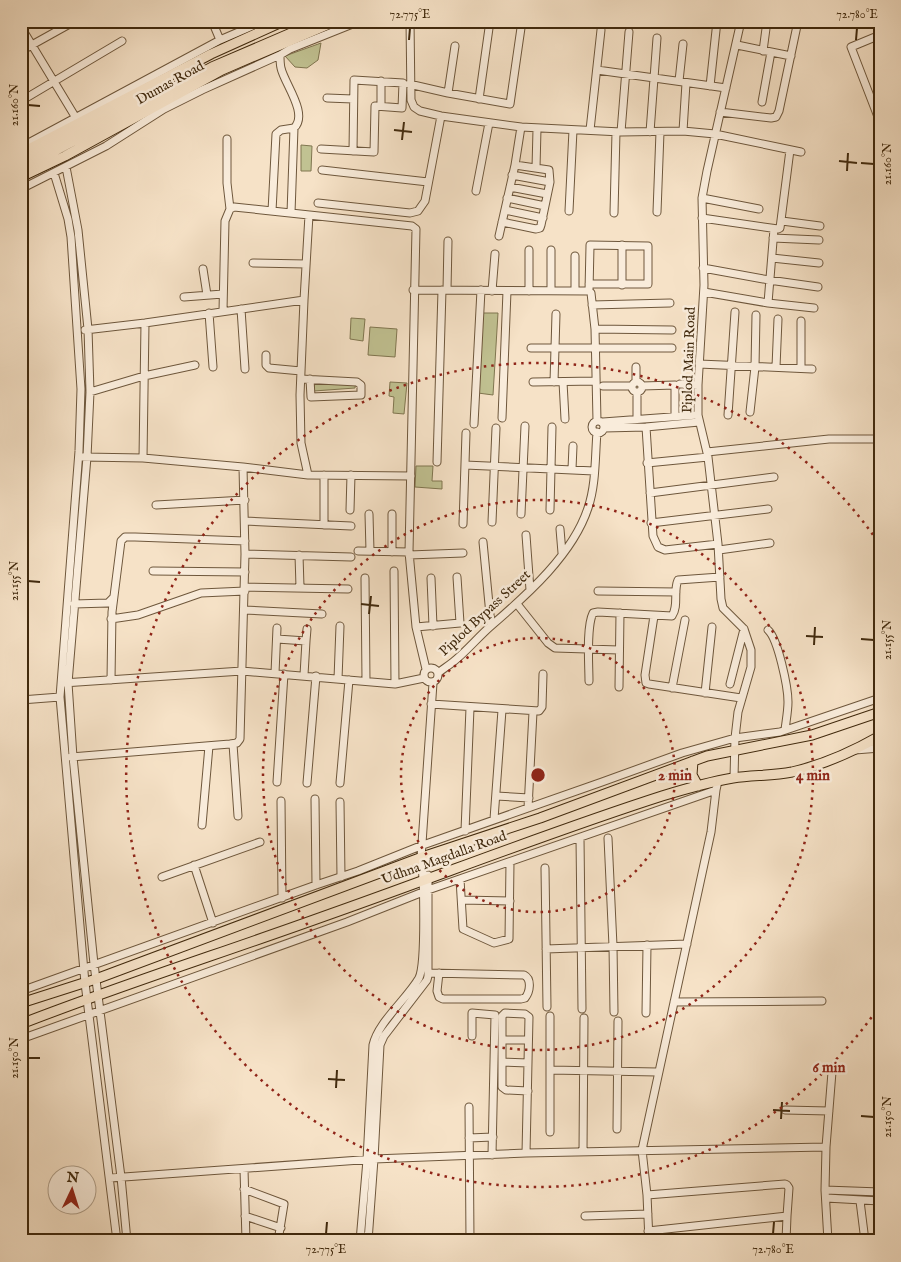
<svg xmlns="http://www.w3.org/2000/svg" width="901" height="1262" viewBox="0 0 901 1262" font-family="'IM FELL English',serif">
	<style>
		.green { fill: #c1c292; stroke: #807650 }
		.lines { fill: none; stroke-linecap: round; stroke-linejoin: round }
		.minor-casing { stroke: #6e573c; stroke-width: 9 }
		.major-casing { stroke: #40290d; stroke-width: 11 }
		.minor { stroke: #f9ecdb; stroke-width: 7 }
		.major { stroke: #f6e2c7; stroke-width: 9 }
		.ticks { fill: none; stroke: #40290d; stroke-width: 2 }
		.ring { fill: none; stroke: #8f2418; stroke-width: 2.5; stroke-dasharray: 2.5 5 }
		.labels { text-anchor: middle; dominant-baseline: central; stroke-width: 5; stroke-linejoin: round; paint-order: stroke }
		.street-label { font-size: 14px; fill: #40290d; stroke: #f9ecdb }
		.centre { fill: #8f2418; stroke: #f9ecdb; stroke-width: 2.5 }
		.ring-label { font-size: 15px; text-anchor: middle; font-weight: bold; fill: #8f2418; stroke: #f9ecdb; stroke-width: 5; stroke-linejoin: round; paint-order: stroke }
		.neatline { fill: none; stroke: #40290d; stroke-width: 2 }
		.ticks-label { font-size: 12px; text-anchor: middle; fill: #40290d }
	</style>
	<rect width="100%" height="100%" fill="#f6e2c7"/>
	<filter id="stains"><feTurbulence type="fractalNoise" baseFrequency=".004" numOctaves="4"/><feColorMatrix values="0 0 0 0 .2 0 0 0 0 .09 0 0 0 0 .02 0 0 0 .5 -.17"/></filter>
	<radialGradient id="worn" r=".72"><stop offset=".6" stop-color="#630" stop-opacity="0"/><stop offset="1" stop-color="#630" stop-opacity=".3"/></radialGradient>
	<path class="green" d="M321 43 318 60 307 68 295 67 285 56Z
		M301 145 312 146 311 171H301Z
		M483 313H498L493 395 478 393Z
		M351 318 365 319 363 341 350 339Z
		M370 327 397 329 395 357 368 355Z
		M356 380 355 388 314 391V381Z
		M390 382 407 383 404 414 393 413 394 397 389 396Z
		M416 466H433L432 481H442V489L415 487Z"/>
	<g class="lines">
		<defs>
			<path id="minor" d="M212 21 220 40
				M410 21 411 100 414 107 420 111 441 116 521 127 621 132 683 131 715 134 801 152
				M21 27 76 118
				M880 35 851 47 880 122
				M737 45 791 56
				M21 51 75 21
				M763 51 767 21
				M597 70 726 88
				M679 81 683 44
				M409 84 448 93 510 104 522 21
				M710 86 717 21
				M448 93 455 46
				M327 98 353 99
				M479 99 490 21
				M21 101 122 41
				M762 102 771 52
				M381 106V81
				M720 112 771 118 776 117 779 111 798 21
				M590 130 601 30
				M683 131 686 83
				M621 132 629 32
				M650 132 657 38
				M227 139V183L230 209
				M21 147 220 40 264 21
				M321 149 374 152 375 106 402 108 403 83 354 80 353 151
				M66 167 78 230 88 329 90 392 87 457 68 683 73 757 94 964 121 1177 127 1241
				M536 168 537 129
				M322 170 428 182
				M54 173 68 219 71 237 81 389 79 451 60 697 85 983 117 1241
				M512 175 550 182
				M510 187 547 194
				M21 189 106 146 164 109 202 90 280 55 290 49 360 21
				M476 191 489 123
				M507 198 545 206
				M702 198 759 209
				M318 203 410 213 418 211 425 201 441 116
				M505 210 543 218
				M272 211 276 134 281 130 294 128C309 114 284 83 281 68 280 64 280 59 280 55
				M569 211 573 130
				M657 212 660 132
				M291 213 294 128
				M614 213 616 132
				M702 218 778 229 780 228 790 150
				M782 221 820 226
				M502 222 536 229 540 228 541 225 550 182 549 170 515 165
				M499 236 515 165 521 127
				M773 238 819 240
				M551 250V291
				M772 258 819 263
				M253 263 306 264
				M703 268 769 280 818 287
				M203 269 207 295
				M622 285V245
				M413 290 589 291 591 293 595 329 597 421
				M447 290 448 241
				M492 291 495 254
				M529 291V250
				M575 291V256
				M589 291 590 246V245L648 246V284H589
				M704 292 768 303 814 308
				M184 297 223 294
				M304 300 300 395 301 443 308 475
				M768 303 774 229
				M592 305 670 303
				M241 309 245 369
				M223 311 225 221 230 209 234 207 412 226 416 229 409 552 416 627 426 669
				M209 313 213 367
				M801 321V368
				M595 329 672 330
				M85 330 145 323 304 300 309 215
				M531 348H672
				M266 355V365L269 368 301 371
				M699 364 812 369
				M636 367V382
				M776 367 778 319
				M301 379 357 382 361 385V395L311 397 310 379
				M533 382 596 381
				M554 382 556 314
				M563 382 565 419
				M632 387a5 5 0 1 1 10 0a5 5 0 1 1-10 0Z
				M680 384 698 385
				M603 386H632
				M642 386 675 385V416
				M90 392 144 376 195 365
				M750 412 755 367 756 315
				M728 415 735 312
				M502 418 507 291
				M637 419V392
				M592 427a6 6 0 1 1 12 0a6 6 0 1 1-12 0Z
				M603 422 698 415
				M474 424 481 290
				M646 427 653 536 658 547 665 550 718 544
				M604 428 646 427 699 422
				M707 452 829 439H880
				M83 457 143 458 243 467 308 475 411 476
				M143 458 145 323
				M437 462 442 290
				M647 463 708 457
				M465 465 594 471
				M572 469 573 446
				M650 493 774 477
				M156 505 245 500
				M350 510 351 475
				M550 510 552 427
				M369 514 370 551
				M521 514 525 426
				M245 521 351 526
				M492 522 496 428
				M651 523 768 509
				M463 524 466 433
				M324 525V475
				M560 529 562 553
				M526 535 530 590
				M483 542 491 625
				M719 550 770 543
				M358 551 409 552
				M392 552V514
				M245 554 351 557
				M299 555 300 587
				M409 555 463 553
				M153 571 245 572
				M394 571 395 684
				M365 578 366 681
				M431 578 433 626
				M245 587 348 589
				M598 591 676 592
				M74 604 108 603 113 598
				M517 604 548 643 555 648 619 650
				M244 610 322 614
				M654 616 645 675 646 683 649 684 741 698
				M111 619 138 615 201 593 245 591
				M416 627 460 623 457 577
				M768 630C778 639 788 687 788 702 788 711 786 721 785 730
				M277 639 306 641 304 675
				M306 641 307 629
				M424 675a7 7 0 1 1 14 0a7 7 0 1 1-14 0Z
				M275 673 277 628
				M438 673C443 669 448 666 453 662 467 651 479 636 492 625 528 594 573 554 588 508 596 485 595 457 597 432
				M338 679 340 626
				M111 680 112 612 121 541 125 537H135L245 541
				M589 681C589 665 586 627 593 613L598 612 672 616C679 606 673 591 678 580L720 577
				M63 683 242 671 395 684 424 678
				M730 684 744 629
				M619 687 620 613
				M672 688 685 620
				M705 693 712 627
				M21 700 60 697
				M431 704 539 711 542 707 543 674
				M233 744 238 816
				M855 750 880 748
				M71 757 230 744 237 743 240 739 245 554 243 467
				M734 778 735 738 738 712 751 667V650L744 629 723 608 721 599 718 544 708 457 698 415V385L704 285 702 198 707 171 741 21
				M277 782 284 674
				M307 783 316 676
				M340 783 349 680
				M496 796 529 798
				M315 799 316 885
				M281 801 282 898
				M340 802 341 877
				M528 808 533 712
				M494 819 502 710
				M202 825 209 746
				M465 831 470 708
				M580 838 582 1009
				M608 838 613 946 614 1012
				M194 865 213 923
				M545 868 547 1007
				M162 877 260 842
				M460 879 463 929 494 943 509 939 510 862
				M462 900 510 901
				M546 949 687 944
				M429 973 524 975C532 979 530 992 525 998L521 999H443L439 997 437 991 439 973
				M21 991 316 885 358 871 423 845 602 782 682 753 735 738 780 732 880 698
				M674 1002 822 1001
				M646 1013 647 945
				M472 1036V1013L495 1015 492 1155
				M21 1039 347 922 428 890 716 790 718 781
				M502 1040H528
				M502 1062 528 1063
				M550 1070 657 1072
				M469 1107 470 1241
				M785 1110 829 1111
				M617 1129 618 1021
				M550 1132V1016
				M469 1138 493 1137
				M826 1147 832 1072
				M583 1152 584 1018
				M526 1153 529 1017 525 1014 505 1013 502 1016V1087L506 1090 528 1091
				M244 1169 246 1241
				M110 1178 374 1159 526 1153 826 1147 825 1190 828 1241
				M244 1189 284 1204 278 1241
				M825 1190 880 1192
				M647 1195 785 1184 787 1185 789 1188 787 1216
				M826 1198 880 1201
				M860 1201 865 1241
				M245 1216 281 1228
				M585 1216 648 1214
				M648 1231 787 1216 786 1241
				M364 1236 380 1241
				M360 1241 367 1160 373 1045C378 1022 407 999 419 978 426 963 424 876 421 858L433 683
				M368 1241 374 1159 380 1045 384 1036 427 980 428 976V875
				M649 1241 647 1195 642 1150 711 832 716 790"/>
			<path id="major" d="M21 153 211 54 284 21
				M21 161 139 100
				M21 169 212 67 319 21
				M21 177 65 156 222 70 336 21
				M693 761 692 775 698 786
				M21 1003 96 979 425 856 540 818 707 756 812 735 880 712
				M21 1024C121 985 222 953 322 917 436 877 547 833 662 796 685 789 709 782 733 778 752 775 772 776 792 772 823 765 852 752 880 736"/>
		</defs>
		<use href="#minor" class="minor-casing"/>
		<use href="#major" class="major-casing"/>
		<use href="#minor" class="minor"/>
		<use href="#major" class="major"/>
	</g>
	<path class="ticks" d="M409 40 410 28M856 40 857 28M28 105 40 106M394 130 412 132M402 140 404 122M839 161 857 163M861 163 874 164M847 171 848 153M28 581 40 582M361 604 379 606M369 614 371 596M806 636 823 637M861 639 874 640M814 645 815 627M28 1058H40M328 1079 345 1080M336 1088 337 1070M773 1110 790 1111M861 1116 874 1117M781 1119 782 1102M326 1234 327 1222M773 1234 774 1222"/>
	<g class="ring">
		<circle cx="538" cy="775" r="137"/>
		<circle cx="538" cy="775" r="275"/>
		<path d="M880 1005A412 412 0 1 1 880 545"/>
	</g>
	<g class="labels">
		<g class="street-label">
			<text transform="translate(170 83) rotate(-29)">Dumas Road</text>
			<text transform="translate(689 360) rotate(-88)">Piplod Main Road</text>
			<text transform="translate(485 613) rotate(-43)">Piplod Bypass Street</text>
			<text transform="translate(444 858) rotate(-20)">Udhna Magdalla Road</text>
		</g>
	</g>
	<circle cx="538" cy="775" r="8" class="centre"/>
	<g class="ring-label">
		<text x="675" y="780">2 min</text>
		<text x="813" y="780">4 min</text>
		<text x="829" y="1072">6 min</text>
	</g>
	<rect width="901" height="1262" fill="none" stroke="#f6e2c7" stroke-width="55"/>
	<g transform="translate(72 1190) rotate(4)"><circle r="24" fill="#f9ecdb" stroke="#af9e89"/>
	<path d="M0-4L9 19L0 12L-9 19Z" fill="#8f2418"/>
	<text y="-8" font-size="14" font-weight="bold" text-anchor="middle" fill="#40290d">N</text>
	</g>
	<rect x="28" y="28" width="846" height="1206" class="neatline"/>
	<g class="ticks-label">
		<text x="410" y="18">72.775°E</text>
		<text x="857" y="18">72.780°E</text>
		<text transform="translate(14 105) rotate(-90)" y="4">21.160°N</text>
		<text transform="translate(887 164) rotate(-90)" y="4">21.160°N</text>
		<text transform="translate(14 581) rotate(-90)" y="4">21.155°N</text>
		<text transform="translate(887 640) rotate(-90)" y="4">21.155°N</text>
		<text transform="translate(14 1058) rotate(-90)" y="4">21.150°N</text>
		<text transform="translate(887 1117) rotate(-90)" y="4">21.150°N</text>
		<text x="326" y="1253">72.775°E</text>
		<text x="773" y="1253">72.780°E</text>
	</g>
	<rect width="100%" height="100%" filter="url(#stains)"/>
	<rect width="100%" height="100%" fill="url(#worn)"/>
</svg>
